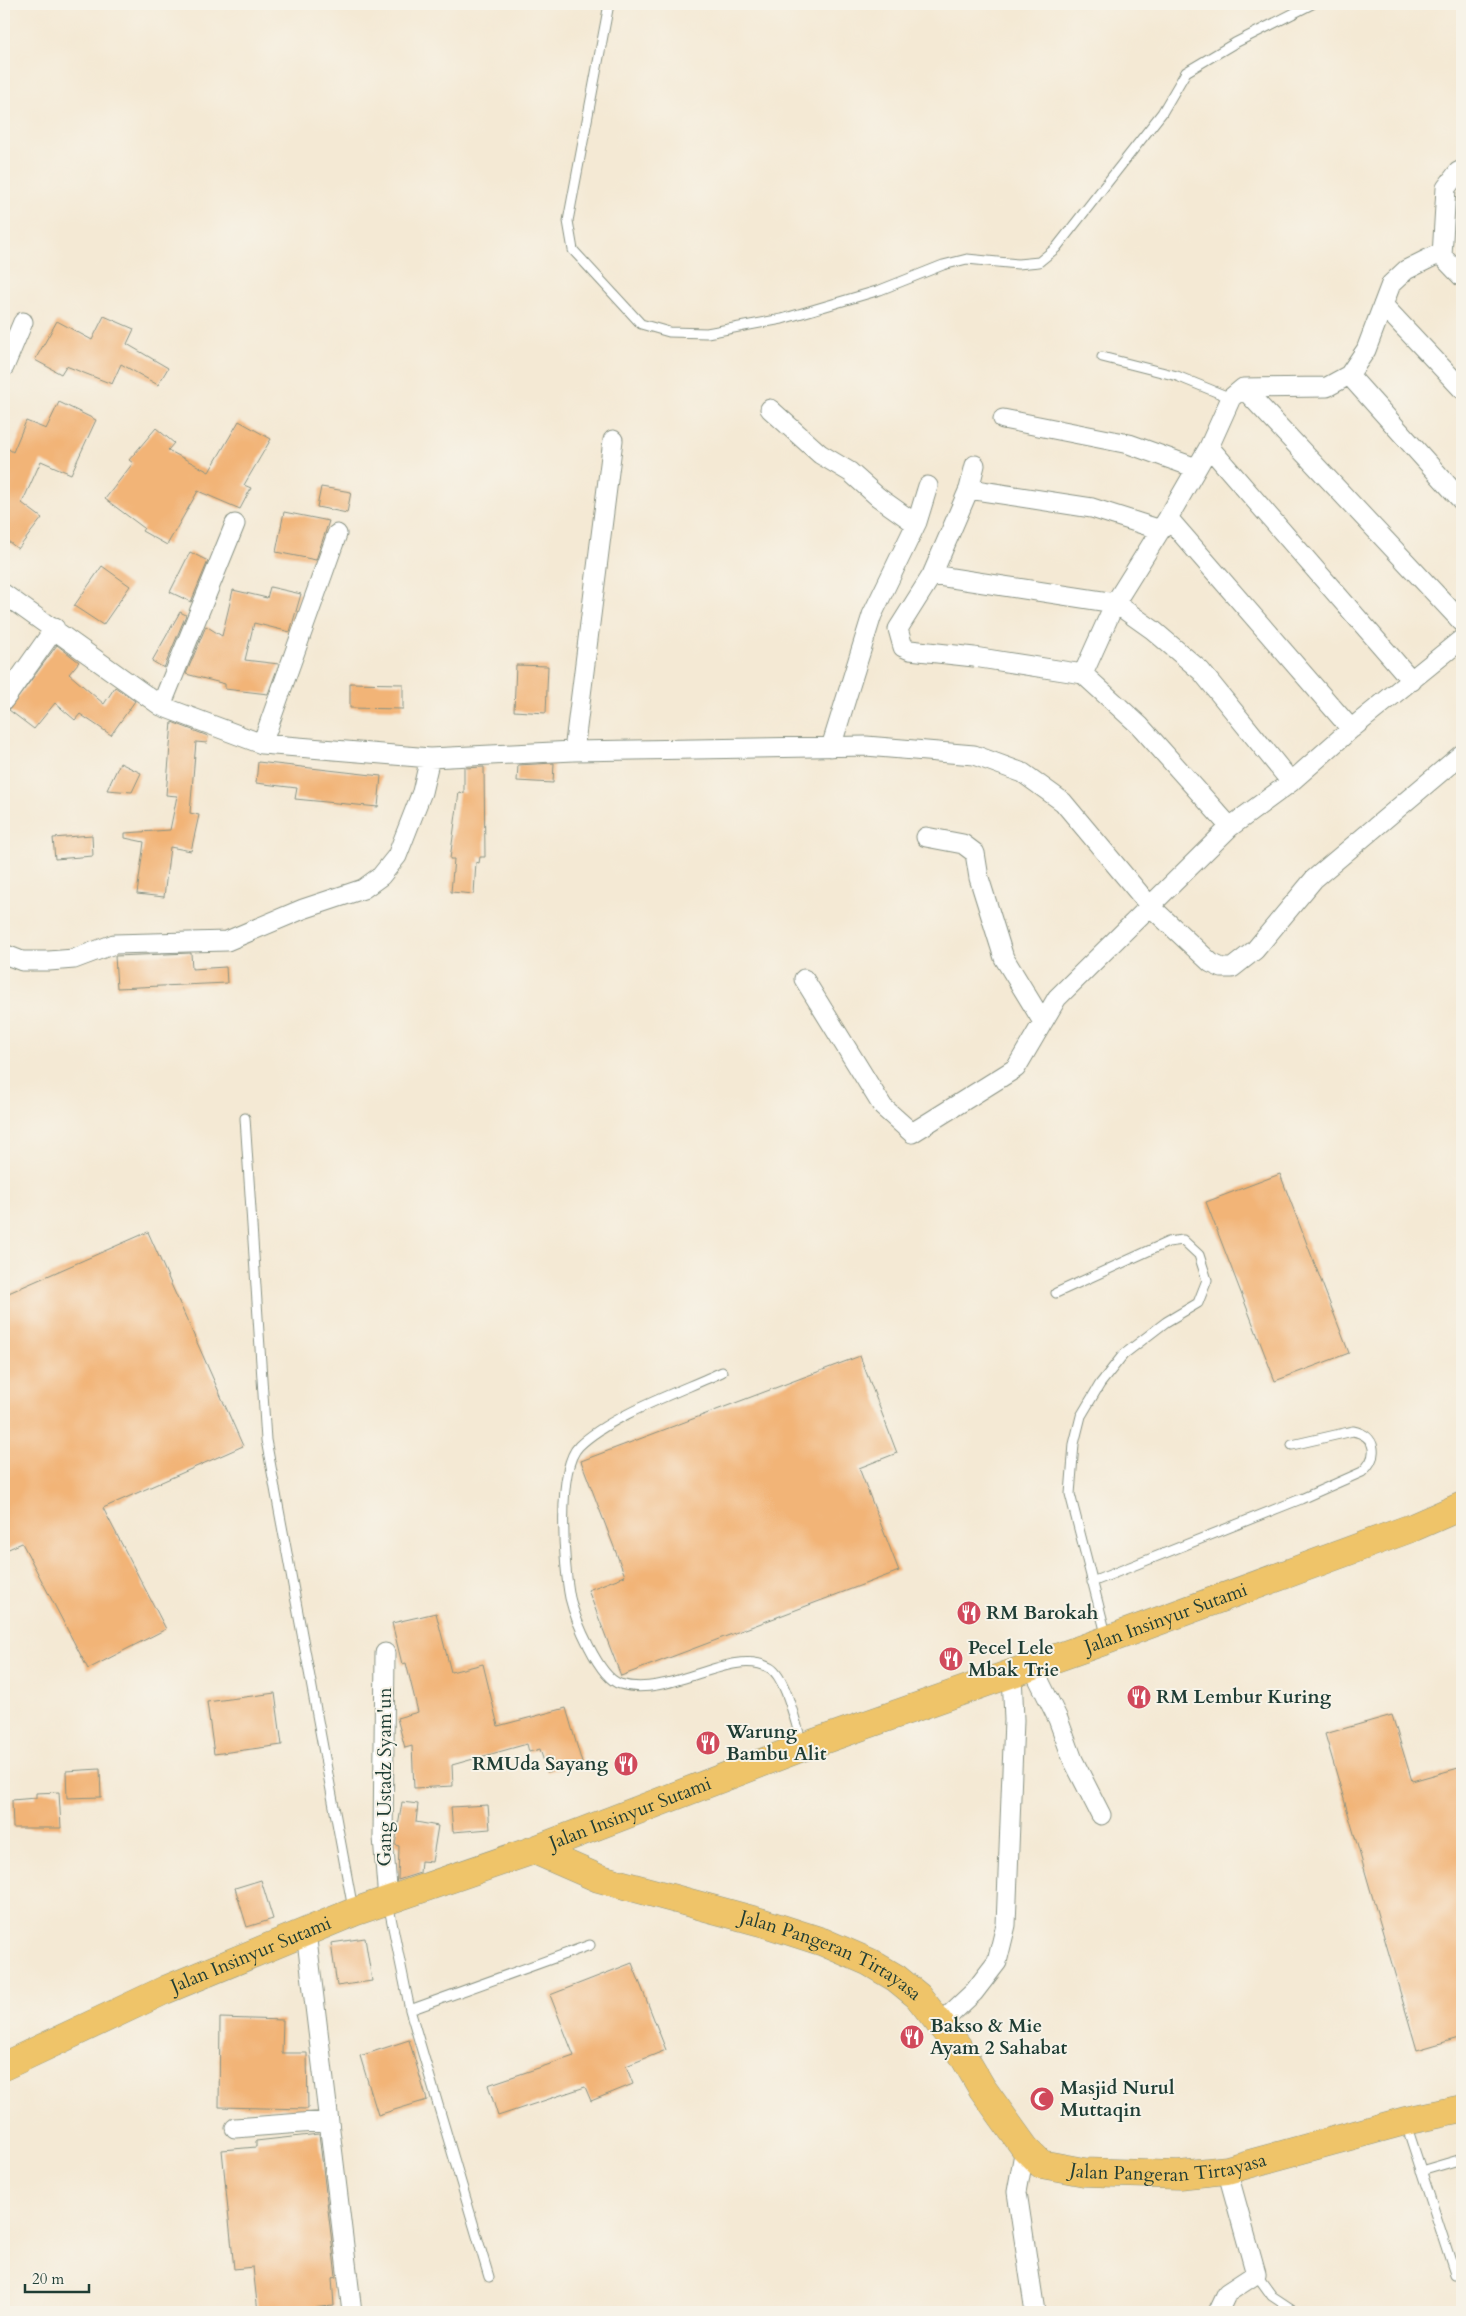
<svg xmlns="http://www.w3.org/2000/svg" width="1466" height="2316" viewBox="0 0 1466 2316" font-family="Cardo,serif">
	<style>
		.building { fill: #f2b477 }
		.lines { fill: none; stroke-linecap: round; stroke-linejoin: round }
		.service-casing { stroke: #8a9384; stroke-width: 11 }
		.minor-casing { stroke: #8a9384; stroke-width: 21 }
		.primary-casing { stroke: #8a9384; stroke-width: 29 }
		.trunk-casing { stroke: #8a9384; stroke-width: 29 }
		.service { stroke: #fff; stroke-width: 9 }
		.minor { stroke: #fff; stroke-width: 19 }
		.primary { stroke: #efc469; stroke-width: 28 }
		.trunk { stroke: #efc469; stroke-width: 28 }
		.labels { text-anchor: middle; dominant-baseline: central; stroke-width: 4; stroke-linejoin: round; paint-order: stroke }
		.poi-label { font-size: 19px; font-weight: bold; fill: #1f3d34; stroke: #f7f3e8; text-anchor: start }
		.street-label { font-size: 19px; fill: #1f3d34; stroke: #f7f3e8 }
	</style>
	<rect width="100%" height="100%" fill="#f7f3e8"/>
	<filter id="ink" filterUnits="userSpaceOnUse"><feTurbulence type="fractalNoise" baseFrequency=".02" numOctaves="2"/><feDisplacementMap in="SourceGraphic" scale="10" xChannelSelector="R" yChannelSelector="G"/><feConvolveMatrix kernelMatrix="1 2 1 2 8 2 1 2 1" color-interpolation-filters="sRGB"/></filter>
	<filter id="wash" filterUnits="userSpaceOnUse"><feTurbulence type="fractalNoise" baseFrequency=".0096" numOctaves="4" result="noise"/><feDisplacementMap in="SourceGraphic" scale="20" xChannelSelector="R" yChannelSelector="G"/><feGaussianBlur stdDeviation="1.12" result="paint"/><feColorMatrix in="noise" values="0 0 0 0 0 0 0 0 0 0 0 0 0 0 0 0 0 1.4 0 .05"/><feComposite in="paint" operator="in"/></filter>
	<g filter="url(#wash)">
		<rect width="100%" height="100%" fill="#f4e9d4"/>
		<g id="blocks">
			<path class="building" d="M104 316 134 329 127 344 168 368 158 385 121 364 112 384 66 366 61 374 35 360 57 321 92 340Z
				M59 402 96 420 71 474 41 461 22 503 42 518 18 549 4 538V446L13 452 26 421 46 429Z
				M239 421 271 439 244 485 251 488 240 509 198 491 167 545 142 531 144 528 105 499 133 463 129 460 156 428 174 443 168 450 209 472Z
				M321 487 351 492 347 513 317 507Z
				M284 512 329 521 316 560 276 552Z
				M190 552 208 561 191 602 170 592Z
				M102 566 130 586 103 625 74 606Z
				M270 587 301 594 290 632 254 623 245 660 279 664 268 694 225 689V684L186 674 206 626 222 636 233 590 267 598Z
				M180 612 186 615 164 668 152 661Z
				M57 645 79 662 69 674 104 704 115 687 135 701 111 735 80 714 75 720 55 703 34 729 9 710Z
				M516 665 548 666 546 713 514 711Z
				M350 683 403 684V709L350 708Z
				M172 722 208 736 207 743 196 742 190 813 199 815 191 851 170 847 164 897 137 894 144 842 125 838V833L170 830 177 796 166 795Z
				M258 762 381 776 378 807 295 799 297 788 256 783Z
				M120 763 141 773 132 792 107 790Z
				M554 763 553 783 517 781 518 765Z
				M484 767 485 857H480L479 863 476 862 474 894 451 892 454 859H450L459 792 464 793V768Z
				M92 835 93 856 55 859 53 838Z
				M191 953 192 969 226 967 227 983 117 988 115 956Z
				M1280 1174 1349 1353 1275 1381 1206 1202Z
				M148 1232 243 1446 103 1508 166 1629 88 1669 22 1543 4 1551V1295Z
				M860 1356 897 1453 859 1468 899 1571 621 1676 588 1590 625 1576 581 1461Z
				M436 1613 451 1672 483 1664 498 1726 566 1708 582 1763 547 1772 540 1749 529 1752 527 1744 452 1765 453 1786 414 1788 412 1746 405 1748 397 1718 418 1712 406 1663 402 1664 392 1623Z
				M275 1693 282 1745 214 1754 207 1702Z
				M1392 1715 1412 1781 1462 1767V2037L1417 2050 1325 1734Z
				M100 1769 101 1797 67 1798 66 1771Z
				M59 1792 61 1828H13L12 1800 36 1798V1793Z
				M402 1802 418 1804 416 1822 438 1826 432 1862 421 1861 420 1873 398 1880 399 1846 395 1845Z
				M488 1805 490 1829 453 1832 451 1807Z
				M261 1880 273 1919 247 1927 235 1888Z
				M365 1938 372 1981 337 1986 331 1943Z
				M632 1963 666 2050 626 2066 633 2084 591 2101 585 2087 498 2116 488 2085 574 2056 550 1995Z
				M220 2018 283 2020 282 2053H307L308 2109 219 2107Z
				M409 2040 427 2100 378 2115 360 2056Z
				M319 2134 336 2277 332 2278 334 2306 258 2312 253 2267 234 2269 222 2150 256 2147V2141Z"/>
		</g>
	</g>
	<g filter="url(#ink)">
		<use href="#blocks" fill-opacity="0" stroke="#8a9384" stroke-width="1"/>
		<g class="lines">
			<defs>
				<path id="service" d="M609 4 568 221 573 250 641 324 669 332 707 333 782 319 880 290 943 265 967 259 1018 264 1039 262 1056 248 1162 113 1186 72 1235 43 1312 4
					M1102 357 1177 376 1231 398
					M245 1118 266 1440 353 1909
					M1056 1293 1168 1242 1183 1240 1199 1255 1207 1280 1198 1303 1166 1322 1123 1355 1100 1384 1081 1416 1074 1444 1070 1494 1107 1638
					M722 1372C681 1391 611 1415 579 1446 556 1469 564 1567 570 1598 575 1619 599 1678 620 1684 670 1699 731 1646 770 1668 786 1677 796 1726 802 1743
					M1092 1582 1301 1499 1362 1472C1379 1457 1377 1436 1353 1431L1292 1445
					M388 1903 410 2010 489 2277
					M410 2010 590 1945
					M1406 2124 1455 2274
					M1421 2171 1462 2159
					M1256 2274 1272 2296 1296 2312"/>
				<path id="minor" d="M1442 256 1462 277
					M1383 305 1462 389
					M4 367 23 322
					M1349 375 1462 501
					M1243 388 1462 622
					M770 409 820 454 850 472 878 497 916 524
					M1003 419 1129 444 1196 468
					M1209 447 1412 681
					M975 465 969 489 932 575 898 629 903 647 910 650 974 657 1083 674 1140 726 1230 827
					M969 489 1092 508 1161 530
					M1168 518 1209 447 1231 398 1243 388 1327 387 1349 375 1366 350 1391 284 1406 270 1434 256H1442L1446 188 1458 172 1462 170
					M932 575 1115 603 1153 630 1201 671 1291 782
					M4 594 161 706 262 744 430 758 574 751 866 746 974 755 1023 773 1063 802 1149 905 1211 963 1222 968H1232L1255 950 1314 879 1462 754
					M1083 674 1115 603 1168 518 1351 729
					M4 700 55 628
					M161 706 235 524
					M262 744 337 534
					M831 747 872 615 917 522 928 486
					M574 751 613 440
					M926 837 963 844 975 853 979 878 1004 958 1043 1022
					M4 954 22 961H49L74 959 114 944 227 941 303 909 363 889 381 876 397 856 422 792 430 758
					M804 979 883 1107 912 1133 1016 1068 1057 998 1230 827 1291 782 1351 729 1462 639
					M385 1653 383 1837 388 1900
					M1032 1666 1058 1719 1073 1760 1101 1815
					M306 1932 352 2312
					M940 2024 974 1992 997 1962 1006 1925 1014 1720 1012 1674
					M235 2128 328 2121
					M1025 2148 1017 2192 1035 2312
					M1218 2312 1227 2293 1256 2274 1227 2170"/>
				<g id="primary">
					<path id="s1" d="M534 1850 598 1878 764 1923 823 1942 869 1962 896 1978 918 1996 958 2047 982 2088 1025 2148 1041 2164 1084 2172 1179 2175 1227 2170 1405 2121 1462 2109"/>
				</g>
				<g id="trunk">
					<path id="s2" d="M4 2066 165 1990 354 1912 534 1850 803 1747 1107 1640 1414 1527 1462 1506"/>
				</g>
			</defs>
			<use href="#service" class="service-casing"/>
			<use href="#minor" class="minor-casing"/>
			<use href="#primary" class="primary-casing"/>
			<use href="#trunk" class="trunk-casing"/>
			<use href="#service" class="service"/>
			<use href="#minor" class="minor"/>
			<use href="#primary" class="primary"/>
			<use href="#trunk" class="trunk"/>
		</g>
	</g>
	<defs>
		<symbol id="restaurant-disc" viewBox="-11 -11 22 22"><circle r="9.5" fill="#d1495b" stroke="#f7f3e8"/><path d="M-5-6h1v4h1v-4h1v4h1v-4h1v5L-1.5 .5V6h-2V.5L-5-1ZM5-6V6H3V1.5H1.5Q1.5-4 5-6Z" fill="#fff"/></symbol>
		<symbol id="mosque-disc" viewBox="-11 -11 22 22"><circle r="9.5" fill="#d1495b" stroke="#f7f3e8"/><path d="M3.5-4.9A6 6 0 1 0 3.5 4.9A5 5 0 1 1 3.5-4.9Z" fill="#fff"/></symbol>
	</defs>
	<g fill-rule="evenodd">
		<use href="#restaurant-disc" x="955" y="1599" width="28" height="28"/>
		<use href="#restaurant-disc" x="937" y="1645" width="28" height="28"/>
		<use href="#restaurant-disc" x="1125" y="1683" width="28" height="28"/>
		<use href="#restaurant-disc" x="694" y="1729" width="28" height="28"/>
		<use href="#restaurant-disc" x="612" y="1750" width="28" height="28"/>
		<use href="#restaurant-disc" x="898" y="2023" width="28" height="28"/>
		<use href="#mosque-disc" x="1028" y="2085" width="28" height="28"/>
	</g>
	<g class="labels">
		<g class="poi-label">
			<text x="986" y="1613">RM Barokah</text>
			<text x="968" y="1648">Pecel Lele<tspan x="968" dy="22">Mbak Trie</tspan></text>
			<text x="1156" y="1697">RM Lembur Kuring</text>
			<text x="726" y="1732">Warung<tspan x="726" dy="22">Bambu Alit</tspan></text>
			<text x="608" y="1764" text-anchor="end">RMUda Sayang</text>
			<text x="930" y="2026">Bakso &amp; Mie<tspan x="930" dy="22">Ayam 2 Sahabat</tspan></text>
			<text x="1060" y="2088">Masjid Nurul<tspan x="1060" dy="22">Muttaqin</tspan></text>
		</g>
		<g class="street-label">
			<text stroke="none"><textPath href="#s2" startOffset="1246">Jalan Insinyur Sutami</textPath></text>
			<text transform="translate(385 1777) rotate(-90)">Gang Ustadz Syam'un</text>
			<text stroke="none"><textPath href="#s2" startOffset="676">Jalan Insinyur Sutami</textPath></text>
			<text stroke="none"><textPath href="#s2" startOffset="271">Jalan Insinyur Sutami</textPath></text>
			<text stroke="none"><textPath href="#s1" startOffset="316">Jalan Pangeran Tirtayasa</textPath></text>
			<text stroke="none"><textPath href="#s1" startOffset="751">Jalan Pangeran Tirtayasa</textPath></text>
		</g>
	</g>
	<rect width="1466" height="2316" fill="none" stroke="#f7f3e8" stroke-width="20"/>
	<path d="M25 2284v8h64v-8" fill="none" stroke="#1f3d34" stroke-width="2.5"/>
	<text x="32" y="2284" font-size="15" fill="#1f3d34" stroke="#f7f3e8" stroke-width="4" paint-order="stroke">20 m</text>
</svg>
